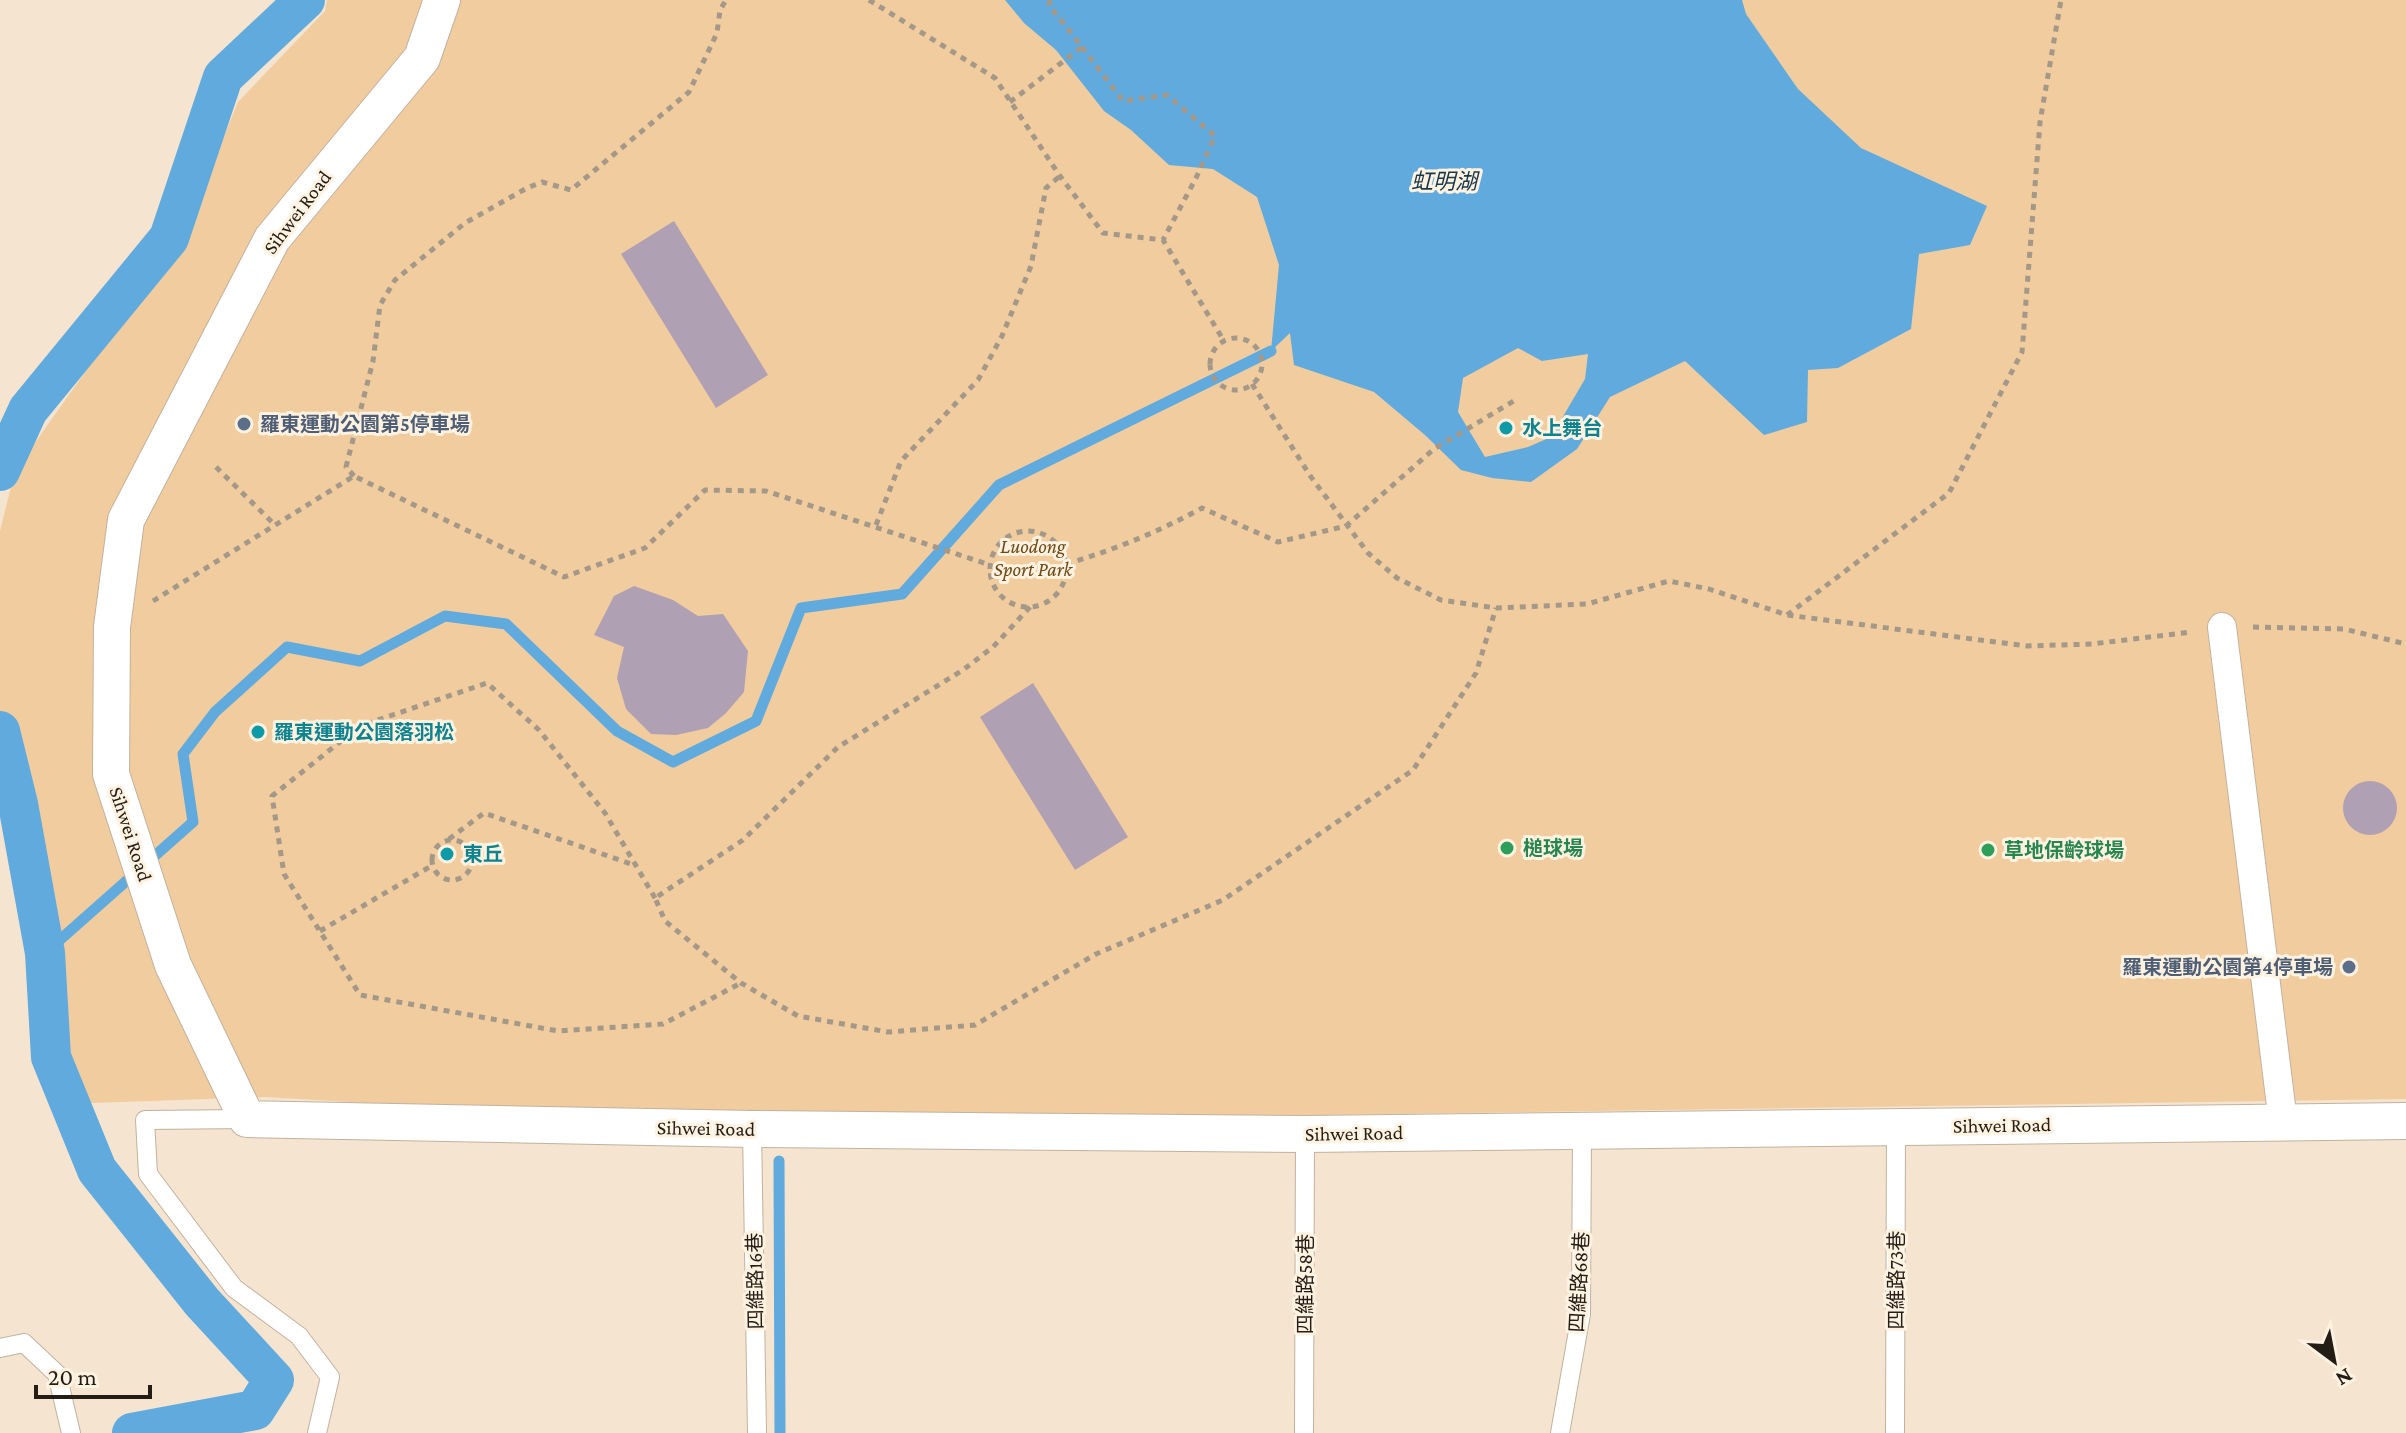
<svg xmlns="http://www.w3.org/2000/svg" width="2406" height="1433" viewBox="0 0 2406 1433" font-family="'Crimson Pro','Noto Sans TC',serif">
	<style>
		.green { fill: #f1cc9e }
		.water { fill: #60aade; fill-rule: evenodd }
		.lines { fill: none; stroke-linecap: round; stroke-linejoin: round }
		.stream { stroke: #60aade; stroke-width: 11 }
		.canal { stroke: #60aade; stroke-width: 40 }
		.building { fill: #b0a0b3 }
		.service-casing { stroke: #c1b29f; stroke-width: 20 }
		.pedestrian-casing { stroke: #c1b29f; stroke-width: 30 }
		.minor-casing { stroke: #c1b29f; stroke-width: 38 }
		.path { stroke: #a49889; stroke-width: 5; stroke-dasharray: 6 6; stroke-linecap: butt }
		.service { stroke: #fff; stroke-width: 18 }
		.pedestrian { stroke: #fff; stroke-width: 28 }
		.minor { stroke: #fff; stroke-width: 36 }
		.service-dot { fill: #5c6f8a; stroke: #fff2e1; stroke-width: 3 }
		.culture-dot { fill: #0f9aa8; stroke: #fff2e1; stroke-width: 3 }
		.leisure-dot { fill: #2e9e5b; stroke: #fff2e1; stroke-width: 3 }
		.labels { text-anchor: middle; dominant-baseline: central; stroke-width: 6; stroke-linejoin: round; paint-order: stroke }
		.street-label { font-size: 20px; fill: #231d16; stroke: #fff2e1 }
		.service-label { font-size: 20px; font-weight: bold; fill: #4e5e75; stroke: #fff2e1; text-anchor: start }
		.culture-label { font-size: 20px; font-weight: bold; fill: #0d838f; stroke: #fff2e1; text-anchor: start }
		.park-label { font-size: 20px; font-style: italic; fill: #6d4915; stroke: #fff2e1 }
		.leisure-label { font-size: 20px; font-weight: bold; fill: #27864d; stroke: #fff2e1; text-anchor: start }
		.water-label { font-size: 22px; font-style: italic; fill: #17374d; stroke: #fff2e1 }
	</style>
	<rect width="100%" height="100%" fill="#f4e4d0"/>
	<path class="green" d="M327 0H2406V1099L1114 1118H624L265 1097 64 1104 53 935 0 768V531L15 471 185 231 238 102 325 11Z"/>
	<path class="water" d="M1005 0H1742L1746 14 1798 89 1861 148 1987 206 1970 245 1919 254 1911 329 1838 368 1808 370 1807 422 1764 435 1685 361 1610 397 1577 449 1531 482 1492 478 1461 470 1425 435 1374 392 1294 365 1290 333 1271 351 1279 265 1257 197 1213 169 1169 165 1131 130 1104 111 1056 50 1024 23ZM1518 348 1542 361 1588 354 1585 379 1551 437 1528 447 1485 457 1458 412 1463 378Z"/>
	<g class="lines">
		<path class="stream" d="M45 953 193 822 183 754 215 712 287 647 360 661 445 616 506 624 617 731 673 762 756 721 801 608 902 594 999 485 1271 351
			M779 1161 780 1433"/>
		<path class="canal" d="M0 471 28 410 169 238 223 77 305 0
			M0 731 18 804 45 953 51 1057 97 1170 202 1302 274 1380 255 1410 132 1433"/>
	</g>
	<path class="building" d="M674 221 768 375 716 408 621 254Z
		M634 586 673 600 698 616 723 614 748 651 744 692 726 713 708 728 676 735 651 734 626 709 617 678 624 647 594 635 614 596Z
		M1033 683 1128 837 1075 870 980 717Z
		M2343 808a27 27 0 1 1 54 0a27 27 0 1 1-54 0Z"/>
	<g class="lines">
		<defs>
			<path id="service" d="M247 1119 145 1120 148 1174 234 1288 299 1336 330 1377 317 1433
				M752 1129 757 1433
				M0 1348 24 1343 57 1374 71 1433
				M1304 1433 1305 1134
				M1560 1433 1581 1314 1582 1130
				M1895 1433 1896 1127"/>
			<path id="pedestrian" d="M2222 627 2283 1122"/>
			<path id="minor" d="M442 0 422 58 272 239 126 520 112 627 111 774 173 965 247 1119 752 1129 1305 1134 2406 1121"/>
		</defs>
		<use href="#service" class="service-casing"/>
		<use href="#pedestrian" class="pedestrian-casing"/>
		<use href="#minor" class="minor-casing"/>
		<path class="path" d="M869 0 995 78 1060 176 1103 233 1163 240 1224 341
			M1082 47 1123 101 1167 95 1215 136 1196 178 1163 240
			M1010 102 1082 47 1049 5 1050 0
			M1210 364a26 26 0 1 1 52 0a26 26 0 1 1-52 0Z
			M1252 384 1311 477 1368 553 1397 578 1441 600 1496 608 1587 604 1669 581 1709 589 1787 615 2027 646 2092 644 2191 632
			M216 467 275 525
			M354 476 346 467 373 361 380 305 395 280 465 223 527 188 542 182 571 190 689 92 717 33 720 10 726 0
			M876 525 901 461 978 380 1002 336 1031 266 1046 188 1060 176
			M990 569a38 38 0 1 1 76 0a38 38 0 1 1-76 0Z
			M1066 564C1114 550 1158 532 1202 508L1278 542 1346 526 1434 449 1517 399
			M153 601 354 476 564 577 645 548 705 490 766 491 990 565
			M1030 607 993 647 963 670 838 747 743 840 655 898 665 921 741 983 798 1016 888 1032 975 1025 1096 954 1223 900 1413 770 1476 673 1496 608
			M1787 615 1949 493 2022 352 2040 122 2061 0
			M2253 627 2344 629 2406 644
			M449 839 484 813 634 865
			M432 860a20 20 0 1 1 40 0a20 20 0 1 1-40 0Z
			M655 898 605 813 539 730 487 683 360 726 272 796 284 874 360 995 558 1031 663 1024 741 983
			M320 931 433 865"/>
		<use href="#service" class="service"/>
		<use href="#pedestrian" class="pedestrian"/>
		<use href="#minor" class="minor"/>
	</g>
	<g class="service-dot">
		<circle cx="244" cy="424" r="8"/>
		<circle cx="2349" cy="967" r="8"/>
	</g>
	<g class="culture-dot">
		<circle cx="1506" cy="428" r="8"/>
		<circle cx="258" cy="732" r="8"/>
		<circle cx="447" cy="854" r="8"/>
	</g>
	<g class="leisure-dot">
		<circle cx="1507" cy="848" r="8"/>
		<circle cx="1988" cy="850" r="8"/>
	</g>
	<g class="labels">
		<g class="street-label">
			<text transform="translate(297 212) rotate(-53)">Sihwei Road</text>
			<text transform="translate(131 834) rotate(72)">Sihwei Road</text>
			<text transform="translate(2002 1125) rotate(-1)">Sihwei Road</text>
			<text transform="translate(706 1128) rotate(1)">Sihwei Road</text>
			<text transform="translate(1354 1133) rotate(-1)">Sihwei Road</text>
			<text transform="translate(1896 1280) rotate(-90)">四維路73巷</text>
			<text transform="translate(755 1281) rotate(-91)">四維路16巷</text>
			<text transform="translate(1579 1282) rotate(-87)">四維路68巷</text>
			<text transform="translate(1305 1284) rotate(-90)">四維路58巷</text>
		</g>
		<g class="service-label">
			<text x="260" y="424">羅東運動公園第5停車場</text>
			<text x="2333" y="967" text-anchor="end">羅東運動公園第4停車場</text>
		</g>
		<g class="culture-label">
			<text x="1522" y="428">水上舞台</text>
			<text x="274" y="732">羅東運動公園落羽松</text>
			<text x="463" y="854">東丘</text>
		</g>
		<g class="park-label">
			<text x="1033" y="546">Luodong<tspan x="1033" dy="23">Sport Park</tspan></text>
		</g>
		<g class="leisure-label">
			<text x="1523" y="848">槌球場</text>
			<text x="2004" y="850">草地保齡球場</text>
		</g>
		<g class="water-label">
			<text x="1444" y="181">虹明湖</text>
		</g>
	</g>
	<g transform="translate(2334 1361) rotate(148)" stroke="#fff2e1" stroke-width="6" paint-order="stroke">
	<path d="M0-6L14 30L0 20L-14 30Z" fill="#231d16"/>
	<text y="-12" font-size="22" font-weight="bold" text-anchor="middle" fill="#231d16">N</text>
	</g>
	<path d="M36 1385v12h114v-12" fill="none" stroke="#231d16" stroke-width="4"/>
	<text x="48" y="1385" font-size="24" fill="#231d16" stroke="#fff2e1" stroke-width="6" paint-order="stroke">20 m</text>
</svg>
